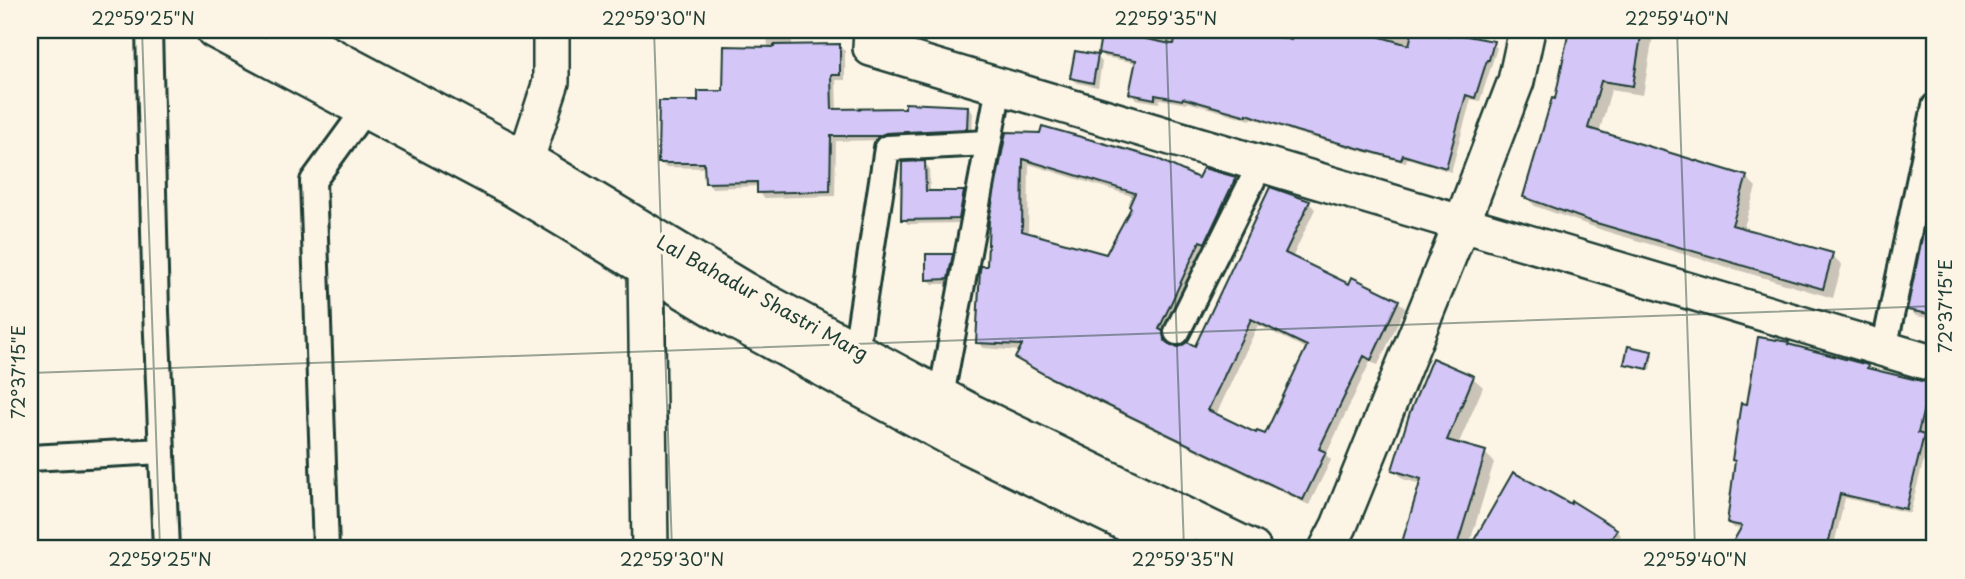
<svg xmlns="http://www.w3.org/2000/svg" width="1965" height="579" viewBox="0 0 1965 579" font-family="'Playpen Sans',sans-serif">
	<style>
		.shadow { fill: #0003; fill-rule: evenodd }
		.building { fill: #d4c6f7; stroke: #1f3d34; stroke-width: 2; fill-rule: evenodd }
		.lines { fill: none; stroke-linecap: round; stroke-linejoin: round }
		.street-casing { stroke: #1f3d34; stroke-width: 30 }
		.secondary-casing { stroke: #1f3d34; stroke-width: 40 }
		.street { stroke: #fcf5e5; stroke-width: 24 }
		.secondary { stroke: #fcf5e5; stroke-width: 35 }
		.ticks { fill: none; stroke: #1f3d34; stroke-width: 2; stroke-opacity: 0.45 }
		.labels { text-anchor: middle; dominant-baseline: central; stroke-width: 7; stroke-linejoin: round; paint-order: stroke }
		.street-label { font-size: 19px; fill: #1f3d34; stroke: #fcf5e5 }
		.neatline { fill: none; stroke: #1f3d34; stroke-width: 2.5 }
		.ticks-label { font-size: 18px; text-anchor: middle; fill: #1f3d34 }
	</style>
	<rect width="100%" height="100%" fill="#fcf5e5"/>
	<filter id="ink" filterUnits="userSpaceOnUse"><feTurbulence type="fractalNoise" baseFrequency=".0143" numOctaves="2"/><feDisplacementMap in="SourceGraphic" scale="14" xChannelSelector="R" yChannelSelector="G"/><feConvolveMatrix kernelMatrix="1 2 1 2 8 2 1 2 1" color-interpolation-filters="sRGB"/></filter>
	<g filter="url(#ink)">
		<path class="shadow" d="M578 30H598V32H580Z
			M767 30H792V47L839 46 845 51V80H836L837 111 968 107 973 113 972 134 885 140 836 141 835 196 764 198 759 192V186L712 188 706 182V168L665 167 660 162 700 102 725 92 768 49Z
			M980 30H1007V33Z
			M1104 30H1442V33L1493 43 1497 48 1480 101 1471 99 1451 172 1407 158 1406 163 1303 135 1252 118 1251 120 1187 102V104L1160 99 1159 103 1136 99 1131 94 1137 63 1104 57 1100 53Z
			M1569 30H1654L1643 95 1611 90 1599 133 1746 177 1756 187 1743 230 1832 255 1842 265 1833 298 1605 231 1535 206 1525 196 1556 101Z
			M1696 30H1716L1715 33Z
			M1880 30H1909L1908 35Z
			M1097 57 1102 62 1098 87 1077 83 1072 78Z
			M1007 134 1199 181 1204 170 1235 179 1242 185 1207 246 1165 335 1168 339 1170 347 1196 349 1309 203 1315 209 1292 258 1349 286 1353 279 1398 301 1405 308 1378 365 1370 362 1326 455 1331 460 1309 505 1060 384 1024 364 1017 357 1021 351 984 348 977 342ZM1029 164 1135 197 1133 208 1107 257 1028 234ZM1258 325 1307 349 1265 437 1257 435 1216 415Z
			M924 163 929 168 930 192 964 193 968 198 964 223 908 224 903 219Z
			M1935 186V319L1916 316 1909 309Z
			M952 256 957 261 952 284H933L928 279Z
			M1788 344 1792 347 1867 367 1872 371 1935 386V446L1928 444 1910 513 1845 498 1833 549 1800 547 1798 549H1731L1742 529 1734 528 1729 522 1748 406Z
			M1651 353 1653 355 1650 370 1626 363Z
			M1433 360 1473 378 1483 387 1458 445 1485 453 1494 462 1468 549H1402L1421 484 1403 479 1394 469Z
			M1514 474 1616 530 1621 535 1613 549H1471Z
			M1933 510 1935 511V549H1925Z"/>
		<path class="building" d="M1102 30 1171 44H1174L1177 30H1257L1291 40 1294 30H1356L1409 45 1413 30H1428L1450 36 1451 33 1494 41 1489 60H1487L1475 98 1466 95 1446 168 1403 155 1401 160 1296 131 1247 114V116L1183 98 1182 100 1155 95V99L1129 94 1136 60 1098 53Z
			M1569 30H1642L1633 86 1601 81 1588 128 1747 176 1732 225 1833 253 1823 289 1593 222 1523 197 1552 98 1555 99Z
			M840 44V75H831L832 109 905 108V103L968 106 967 129 886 133 879 136H831L830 191 757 193V182L705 183 704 163H658L659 101H698V91H723L724 46 774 47V45Z
			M1075 51 1098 55 1093 83 1070 78Z
			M1042 126 1156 158 1198 178 1203 168 1236 177 1205 243 1200 241 1159 329 1163 331 1164 340 1171 346 1179 347 1187 342 1195 346 1270 187 1310 201 1285 253 1349 284 1352 277 1399 300 1371 360 1364 356 1319 449 1326 452 1303 500 1051 378 1015 358 1022 345 976 343 980 270 981 266H987L989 220 1006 132 1040 133ZM1023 159 1135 193 1129 206 1131 208 1106 254 1022 231ZM1251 319 1307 346 1265 434 1257 431 1256 433 1208 410Z
			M925 161 926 191H964L959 219 901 220 902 162Z
			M1923 233 1935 235V315L1907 310Z
			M926 254H953L948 279 926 280Z
			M1758 337 1789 342 1788 344 1868 365 1867 368 1930 383 1918 433 1924 435 1906 509 1840 494 1827 549H1729L1742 526 1727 523 1735 461 1732 460 1741 403 1747 404Z
			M1628 346 1652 351 1648 369 1624 364Z
			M1432 358 1474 376 1447 440 1486 451 1456 549H1400L1421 479 1392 470 1410 412Z
			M1513 472 1571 504 1572 501 1617 529 1606 549H1469Z"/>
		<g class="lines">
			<defs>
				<path id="street" d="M149 30 156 311 166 549
					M1177 332 1260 165
					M1884 349 1935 106
					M856 350 887 148 988 143
					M941 396 999 87
					M30 458 162 451
					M326 549 313 181 364 111"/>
				<path id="secondary" d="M214 30 512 188 731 319 959 442 1179 549
					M282 30 526 159 744 290 971 412 1253 549
					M872 30 871 48 1935 364
					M517 178 526 159 551 82V30
					M646 268 650 549
					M1327 549 1339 526 1461 225 1516 81 1527 30"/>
			</defs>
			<use href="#street" class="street-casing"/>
			<use href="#secondary" class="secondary-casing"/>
			<use href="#street" class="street"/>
			<use href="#secondary" class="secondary"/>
		</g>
	</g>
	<path class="ticks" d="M142 30 160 549M654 30 672 549M1166 30 1184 549M1677 30 1695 549M30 373 1935 306"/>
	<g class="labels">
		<g class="street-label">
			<text transform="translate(763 297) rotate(29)">Lal Bahadur Shastri Marg</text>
		</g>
	</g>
	<rect width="1965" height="579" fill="none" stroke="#fcf5e5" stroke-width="77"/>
	<rect x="38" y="38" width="1888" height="502" class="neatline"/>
	<g class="ticks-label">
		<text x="143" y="25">22°59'25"N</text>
		<text x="654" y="25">22°59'30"N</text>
		<text x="1166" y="25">22°59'35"N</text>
		<text x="1677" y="25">22°59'40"N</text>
		<text transform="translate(1946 306) rotate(-90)" y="6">72°37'15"E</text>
		<text transform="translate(19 372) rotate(-90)" y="6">72°37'15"E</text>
		<text x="160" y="566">22°59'25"N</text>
		<text x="672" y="566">22°59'30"N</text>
		<text x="1183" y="566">22°59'35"N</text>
		<text x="1695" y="566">22°59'40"N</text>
	</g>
</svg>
